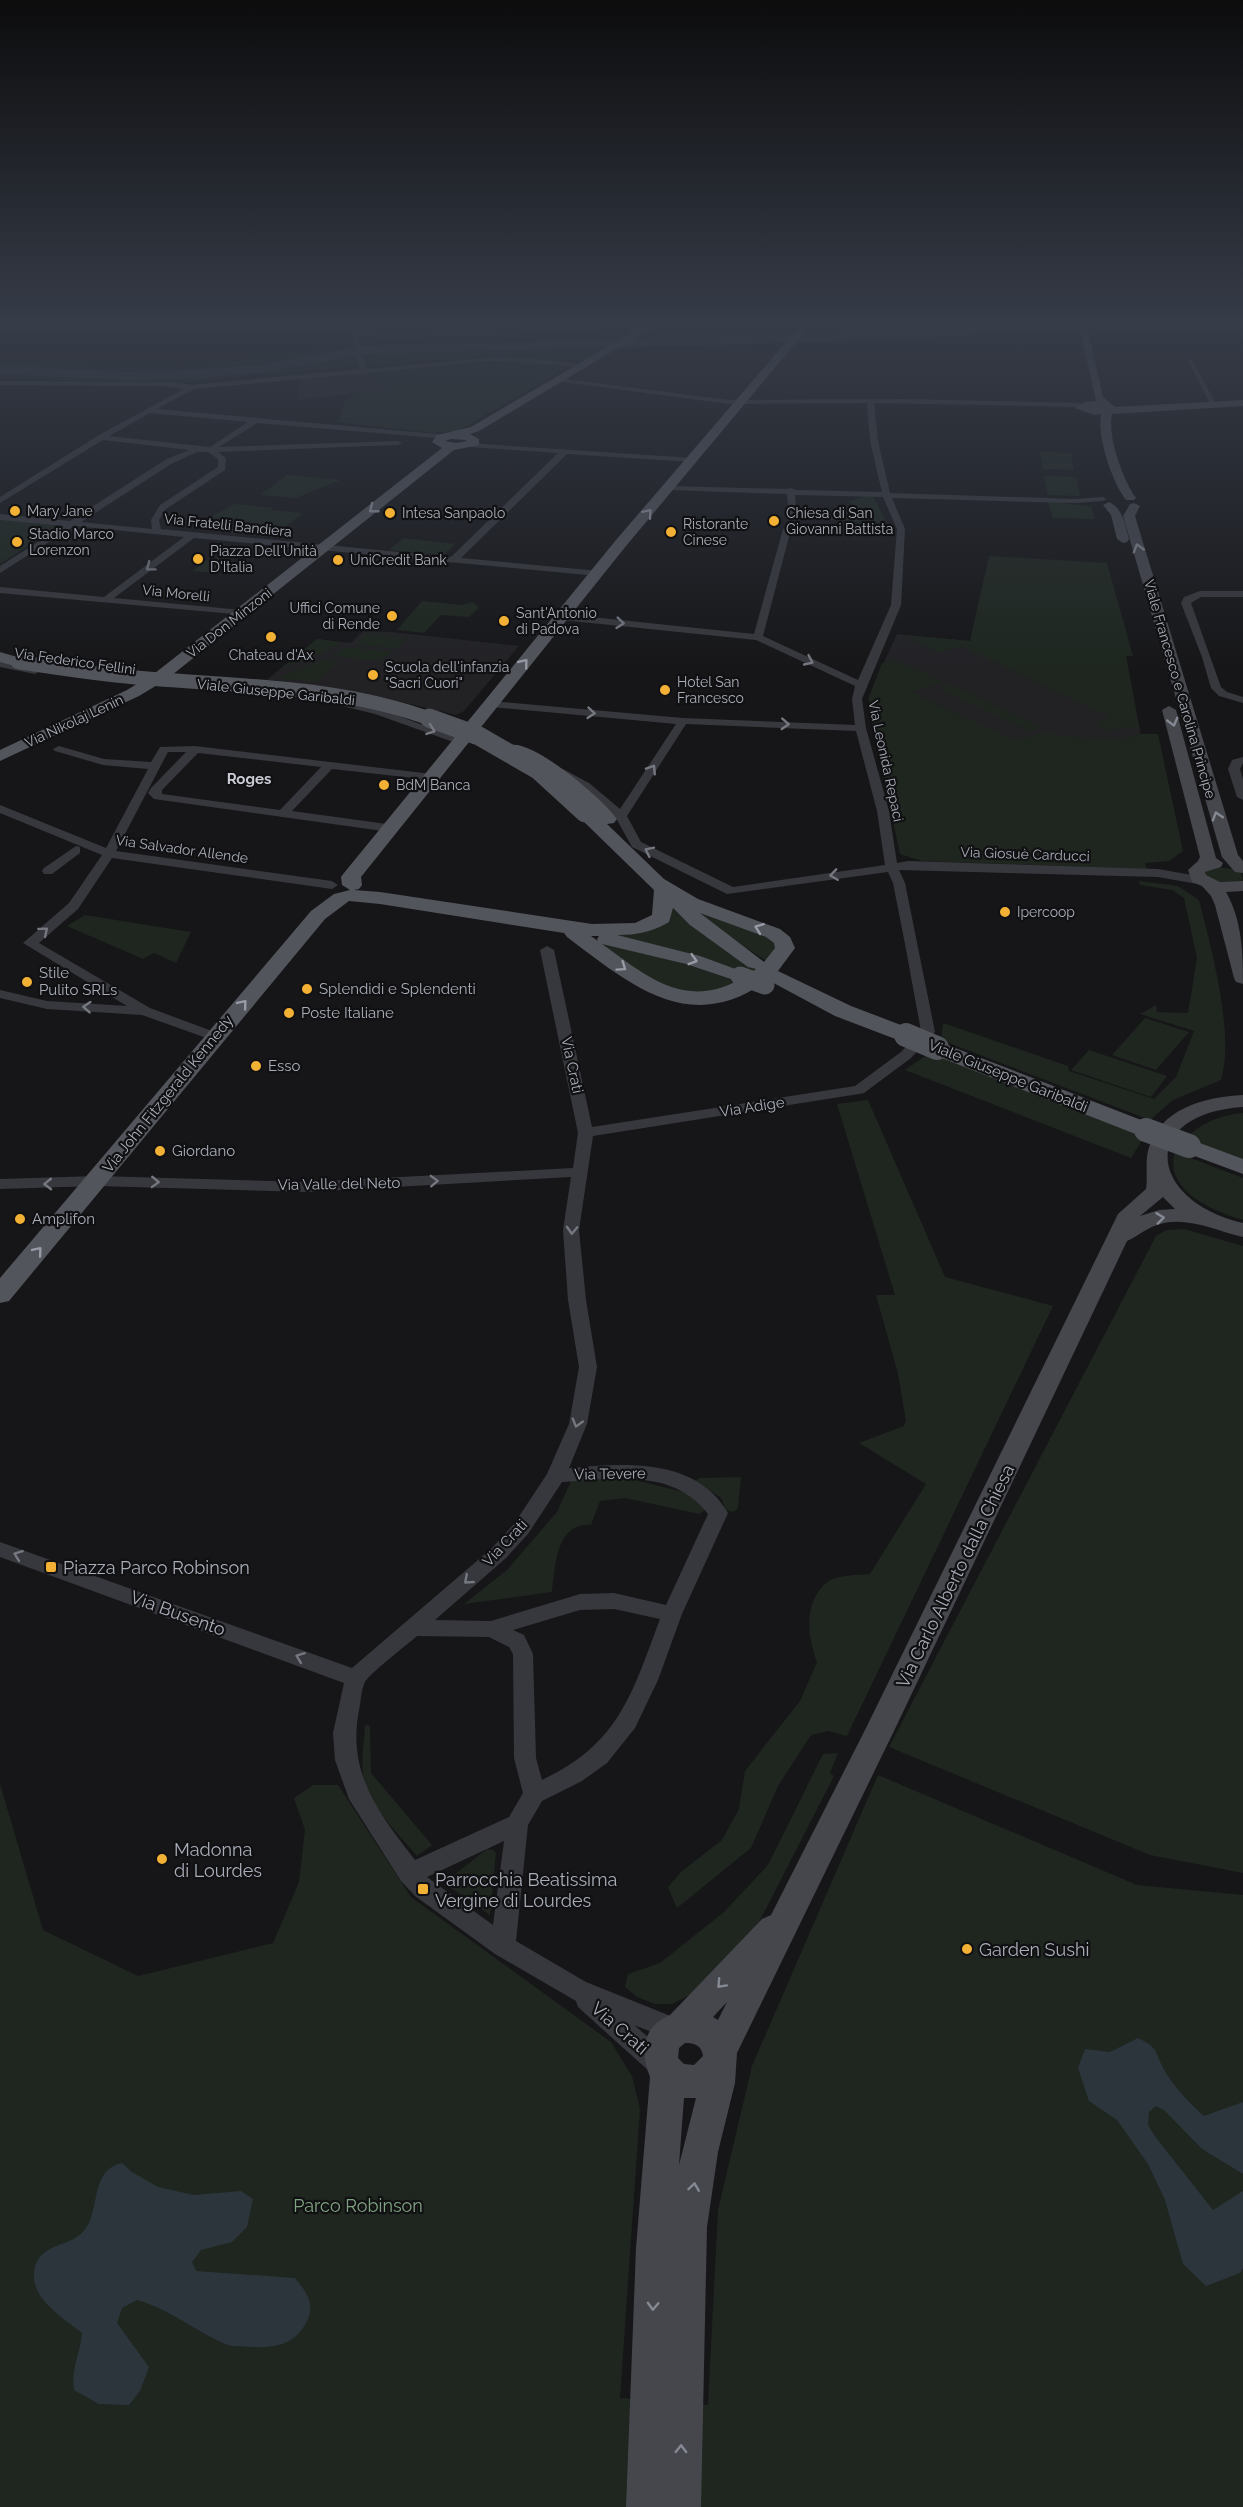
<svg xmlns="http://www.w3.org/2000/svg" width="1243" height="2507" viewBox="0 0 1243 2507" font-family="Raleway,sans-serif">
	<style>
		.built { fill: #222225 }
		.green { fill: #1e261f }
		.water { fill: #2c353c }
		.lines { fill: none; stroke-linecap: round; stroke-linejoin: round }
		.river { fill: #2c353c; fill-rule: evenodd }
		.street { fill: #37383d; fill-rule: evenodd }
		.secondary { fill: #45474d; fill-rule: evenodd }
		.primary { fill: #53555c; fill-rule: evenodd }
		.highway { fill: #63666e; fill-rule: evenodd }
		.primary-bridge-far2 { stroke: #53555c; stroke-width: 14 }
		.primary-bridge-far1 { stroke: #53555c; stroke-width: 19 }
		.primary-bridge { stroke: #53555c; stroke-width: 24 }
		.oneway { stroke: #979ba6 }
		.oneway2 { stroke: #858993 }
		.oneway3 { stroke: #757881 }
		.poi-dot { fill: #f2b134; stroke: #111113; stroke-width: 2 }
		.labels { text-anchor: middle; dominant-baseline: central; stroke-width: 4.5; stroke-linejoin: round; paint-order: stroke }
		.far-poi-label { font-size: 14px; fill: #a8adb8; stroke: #111113; text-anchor: start }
		.far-street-label { font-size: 14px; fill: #a8adb8; stroke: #111113 }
		.far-quarter-label { font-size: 15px; font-weight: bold; fill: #c9ccd4; stroke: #111113 }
		.poi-label { font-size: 15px; fill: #a8adb8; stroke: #111113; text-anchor: start }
		.street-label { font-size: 15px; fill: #a8adb8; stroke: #111113 }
		.near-poi-label { font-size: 18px; fill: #a8adb8; stroke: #111113; text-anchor: start }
		.near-street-label { font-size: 18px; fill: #a8adb8; stroke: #111113 }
		.near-park-label { font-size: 18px; fill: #7fa381; stroke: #111113 }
	</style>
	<rect width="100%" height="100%" fill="#161618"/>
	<path class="built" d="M366 372 389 389 298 400 299 378Z
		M363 631 391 632 519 646 464 711 456 715 381 697 264 682 317 639 351 643Z
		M897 634 1126 656 1143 746 967 742 875 681Z"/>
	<path class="green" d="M367 321H549L559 330 443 333 437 323 410 325 417 333C399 334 379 338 363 329Z
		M1020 321H1038V325L1010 331 800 342 806 334 987 328Z
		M646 326 584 361 501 356 353 366 185 382 0 379V362L185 366 364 346 360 335 392 337 602 330Z
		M649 329 790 335 783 343 618 349Z
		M510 361 568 367 458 431 433 433 335 422 339 419 345 400 366 390 388 389 366 372Z
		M1040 452 1071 453 1074 470 1043 469Z
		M287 475 340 480 296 498 260 495Z
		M1044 476 1076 477 1080 496 1048 495Z
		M864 496H873L887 523 807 519V516L851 517V501Z
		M1047 501 1086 506 1091 507 1095 519 1053 518Z
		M234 504 274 508 271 510 303 513 272 537 228 533 244 520 209 518Z
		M0 520 60 525 0 564Z
		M403 538 455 544 444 555 389 550Z
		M231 550 242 551 214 573 193 571 202 563 192 562 194 560 191 559 202 557 199 560 212 561 221 554 212 553Z
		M989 556 1107 563 1133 656H1126L1139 729 1128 726 1110 731 1092 723 1110 717 961 646 939 652 903 635 970 641Z
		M422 601 462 605 472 602 479 607 469 617 441 615 424 633 397 630Z
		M366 633 407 638 396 649 355 644Z
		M317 639 342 642 324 652 280 669Z
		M347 647 393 652 378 661 331 656Z
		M323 659 339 661 315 682 278 678Z
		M896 660 944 682 912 692 1015 741 1049 731 1061 736 1103 739 1133 737 1141 734H1158L1183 851 1169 861 1145 863 1147 869 922 861 900 854 869 709V697L882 663Z
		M950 684 1041 727 1029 731 938 688Z
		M1214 867 1234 869 1241 872 1243 882 1239 884 1211 881 1204 873Z
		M1139 881 1178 886 1199 900C1211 947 1235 1035 1221 1080L1173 1100 1150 1120 941 1040 943 1023 1068 1066 1069 1071 1154 1099 1176 1077 1194 1031 1140 1014 1156 1005 1157 1012 1188 1013 1197 958 1184 898 1172 890 1140 885Z
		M694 908 766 934 779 943 768 962 731 938Z
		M673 909 706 936 772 981 771 982 684 952 611 935Z
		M85 915 191 932 176 963 154 953 143 959 67 926Z
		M607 941 743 981 720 994 670 992 600 945Z
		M1145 1018 1189 1032 1156 1070 1112 1055Z
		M1089 1050 1167 1076 1151 1097 1071 1070Z
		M931 1052 1146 1134 1131 1158 905 1070Z
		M868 1100 945 1277 1053 1306 847 1736 828 1731 811 1735 778 1786 751 1848 677 1908 668 1887 682 1871 722 1840 739 1809 745 1771 800 1701 817 1662C807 1637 803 1599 829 1581 838 1575 859 1575 870 1574L926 1484 859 1443 904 1426 906 1421 898 1374 876 1295H895L837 1104Z
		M1243 1113V1163L1184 1140C1200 1123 1220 1115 1243 1113Z
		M1175 1152 1243 1178V1220C1215 1212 1163 1191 1175 1152Z
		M1184 1229 1243 1246V1873L1150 1855 889 1747 1156 1236 1166 1230Z
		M741 1477 738 1508 734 1512 726 1510 721 1498 696 1481 699 1478Z
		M572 1479 635 1480 687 1493 705 1510 699 1514 625 1498 600 1501 591 1525C556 1522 555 1567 552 1592L464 1604 507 1570 557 1512Z
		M365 1725 370 1726 371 1773 432 1845 417 1856C401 1837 367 1803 363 1778 361 1761 364 1742 365 1725Z
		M838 1753 830 1773 834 1776 752 1936 700 1990 672 2004H655L637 1997 625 1987 628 1974 660 1963 724 1912 768 1865 823 1754Z
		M878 1775 1137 1885 1243 1895V2507H0V1784L43 1930 138 1976 273 1943 299 1882 305 1830 294 1798 313 1785H338L411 1897 611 2042 632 2076 640 2109 620 2398 708 2405 718 2210 752 2066Z
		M487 1849 493 1850 496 1853 490 1915 444 1883Z"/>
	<path class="water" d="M1138 2038C1161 2049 1154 2053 1166 2073 1176 2089 1190 2104 1204 2116L1243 2102V2174L1202 2149 1164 2110 1156 2106 1149 2112 1148 2125 1154 2135 1213 2210 1243 2191V2268L1240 2273 1206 2286 1183 2264 1165 2200 1148 2164 1117 2120 1089 2101 1078 2068 1085 2049 1110 2052Z
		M122 2163 132 2172 158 2187 194 2195 241 2191 253 2199 247 2227 232 2242 201 2250 192 2262 196 2271 295 2278C305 2290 315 2303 308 2319 296 2345 276 2348 251 2347 243 2346 235 2347 228 2345 196 2332 170 2309 137 2300L122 2308 117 2323 149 2367 140 2391 129 2405 99 2404 74 2390C71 2367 80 2355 82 2333 65 2319 32 2300 34 2274 37 2240 71 2250 86 2228 100 2207 91 2169 122 2163Z"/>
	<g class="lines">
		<path class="river" d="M1021 321H1041L1039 324 1003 333 813 342 365 354 261 373 176 379 127 380 0 374V366L127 372 176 371 261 365 365 346 813 334 1003 325Z"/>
		<path class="street" d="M357 321H361L360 327 370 332 385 334 573 328 653 322 656 324 573 332 385 338 368 336 359 332 361 352 367 369 494 357 532 358 586 365 583 367 494 361 194 389 157 409 448 435 452 437 448 439 257 423 219 447 398 441 402 443 398 445 218 452 226 458 225 470 166 509 159 520 161 529 451 557 558 453 470 447H467V443L693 458 697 460 693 462 567 454 461 558 600 571V575L597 576 194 538 114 598 242 610 247 613 245 615 0 593V587L104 597 184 537 74 526 0 573V566L63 526 0 520V514L70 521 165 460 189 450 103 440 0 503V497L99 435 184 389 160 386 0 385V381L173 382 192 385 360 369C354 354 349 335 357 321ZM150 413 248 422 210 447 109 436ZM197 452H208L218 459V467L160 505 151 520 152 529 81 522 171 464Z
			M1187 358 1192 359 1217 406 1210 404Z
			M557 378 729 400 905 399 1085 403 1082 407 874 403 878 441 890 493 1075 499 1103 497 1107 499 1103 501 1075 503 892 498 905 529 901 605 862 699 866 728 889 811 897 863 908 861 1158 869 1203 877 1209 881 1203 885 1158 877 899 870 905 883 935 1032 911 1058 864 1093 859 1094 593 1136 579 1230 586 1300 597 1367 587 1424 569 1468C624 1463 696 1457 728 1513L682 1614 658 1680 635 1728 607 1763 582 1781 542 1801 528 1825 516 1941 586 1982 683 2021 686 2029 683 2037 674 2041 634 2025 668 2054 672 2063 668 2072 659 2075 650 2072 578 2007 576 2001 495 1954 415 1896 401 1881 349 1799 335 1760 333 1733 344 1683 0 1557V1542L352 1668 492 1548 514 1524 547 1474 569 1424 579 1367 568 1300 563 1230 571 1177 306 1192 97 1186 0 1189V1179L97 1176 306 1182 573 1168 578 1133 540 950 547 946 554 950 592 1127 855 1086 901 1052 921 1031 905 944 893 883 888 872 727 894 632 847 616 818 581 787 553 771 559 768 563 769 589 783 620 809 676 724 491 707 486 704 491 701 683 718 855 725 852 699 855 686 756 640 562 620 557 617 562 614 754 634 783 529 787 526 791 529 763 636 858 680 891 605 897 529 883 497 795 495 797 517 793 520 789 517 787 494 669 490 665 488 669 486 787 489 791 488 795 490 882 492 870 441 867 403 729 404 555 381ZM686 724 856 731 877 811 885 865 733 887 641 842 627 816ZM622 1478C658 1480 685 1485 708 1514L666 1605 614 1593 580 1594 491 1621 435 1620 506 1558 528 1534 562 1482ZM614 1609 660 1619C632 1694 619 1744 542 1780L536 1758 533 1654 524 1635 513 1630 580 1610ZM417 1636 489 1637 509 1647 513 1654 514 1758 523 1793 509 1817 415 1860C378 1812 347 1773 359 1710 361 1702 361 1689 365 1682 369 1674 408 1644 417 1636ZM504 1841 493 1925 427 1877Z
			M1200 591H1243V597H1201L1191 603 1221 687 1227 692 1243 697V703L1219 696 1211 688 1202 657 1181 603 1184 597Z
			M0 661 39 669 40 671 35 674 0 667Z
			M338 699 383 710 465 741 460 744 456 743 375 714 334 704 333 702Z
			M59 746 104 759 151 762 160 747 195 746 432 774 438 777 432 780 332 769 292 811 394 825 396 828 390 832 154 799 148 793 151 788 186 752H168L116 851 332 881 338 885 332 889 112 858 78 909 39 943 150 1008 220 1034 222 1037 215 1041 142 1015 47 1009 0 998V990L47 1001 127 1006 23 943 69 903 102 855 0 813V805L106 848 148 769 103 765 55 751 53 749ZM198 753 321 767 280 810 162 794V790Z
			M1243 757V763L1240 769 1243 779V800L1237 797 1228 769 1232 760Z
			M76 846 80 847V853L52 874H44L42 871 44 868Z"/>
		<path class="secondary" d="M1078 321H1086L1103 397 1115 407 1243 400V406L1112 414C1107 436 1123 480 1136 498L1134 500H1126C1112 482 1097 437 1101 414L1094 415 1075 408 1085 402 1096 401Z
			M1109 502C1123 508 1125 525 1129 539L1127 542 1123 543 1117 539 1111 515 1103 505Z
			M1134 503 1140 506 1135 516 1238 855 1243 861V873L1235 872 1222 857 1123 516 1130 504Z
			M1169 706 1176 710 1216 858 1223 863 1221 867 1205 872 1206 875 1220 882 1243 881V891L1226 892C1242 920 1243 952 1243 984L1236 982 1234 978 1215 905 1211 896 1202 886 1192 882 1188 870 1198 861 1200 857 1162 710Z
			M1243 1095V1107C1137 1114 1148 1201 1243 1223V1237C1217 1231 1187 1216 1160 1224 1148 1227 1138 1236 1127 1241L894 1731 737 2053 735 2083 718 2152 707 2227 701 2507H626L636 2248 650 2077C640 2053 642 2026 670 2015L762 1919 771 1915 866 1728 1118 1214 1146 1189C1148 1176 1145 1164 1148 1151 1159 1108 1205 1097 1243 1095ZM1163 1197 1175 1209 1159 1210 1140 1216ZM727 2002 718 2020 713 2017ZM685 2043C695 2043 701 2045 703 2056L694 2065 684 2064 678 2058 679 2048ZM684 2098H696L679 2165Z"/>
		<path class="primary" d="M651 321H663L479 431 470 434 479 439V445L454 450 167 679 139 696 0 761V750L127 690 155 673 442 448 432 442 437 435 471 427ZM451 439 466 440 467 441 456 443 445 441Z
			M804 321H814L626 546 361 877 362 885 359 889 354 890 380 892 592 924 635 923 652 915 654 890 579 817 576 813 579 809 587 808 559 784 508 749 511 745C534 740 604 800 617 819L614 823 607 824 664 879 698 899 780 929 790 937 795 948 778 971 851 1006 914 1030 917 1035 914 1040 906 1042 898 1040 835 1016 768 980C690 1037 631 985 567 937L564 933 380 904 349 901 325 919 9 1301 0 1303V1278L311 911 334 894 350 890 342 885 341 877 344 873 616 540ZM673 908 690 925 748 967 756 969 749 974 700 956 617 935C637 935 652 932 669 922ZM700 913 766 937 774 943 775 948 764 962ZM591 936H599L597 939 598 941ZM602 944 686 964 737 981C683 1009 645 975 602 944Z
			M0 652 24 659 26 662 18 667 0 662Z
			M937 1041 1154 1125 1158 1130 1154 1135 1146 1137 1138 1135 929 1053 926 1048 929 1043Z
			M1189 1139 1243 1159V1174L1181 1151 1177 1146 1181 1141Z"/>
		<path class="highway" d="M0 321H12L0 331Z"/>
		<path class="primary-bridge-far2" d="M18 662C63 669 108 676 154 679 246 686 346 687 433 720"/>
		<path class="primary-bridge-far1" d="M429 718 479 736 538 770 585 813
			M740 976 765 985"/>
		<path class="primary-bridge" d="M906 1035 937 1048
			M1146 1130 1189 1146"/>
	</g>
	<defs><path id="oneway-chevron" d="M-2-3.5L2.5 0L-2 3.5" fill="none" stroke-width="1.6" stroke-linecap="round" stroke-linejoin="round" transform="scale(1.5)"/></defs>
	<g class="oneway">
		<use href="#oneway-chevron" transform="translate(373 509) rotate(142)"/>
		<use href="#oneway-chevron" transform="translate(648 513) rotate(-49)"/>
		<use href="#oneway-chevron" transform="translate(524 663) rotate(-51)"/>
		<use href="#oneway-chevron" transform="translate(759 928) rotate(-160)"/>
		<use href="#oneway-chevron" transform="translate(693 960) rotate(17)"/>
		<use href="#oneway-chevron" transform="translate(622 967) rotate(35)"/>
		<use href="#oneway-chevron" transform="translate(243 1004) rotate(-50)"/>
		<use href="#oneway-chevron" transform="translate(38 1251) rotate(-50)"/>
	</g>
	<g class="oneway2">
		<use href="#oneway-chevron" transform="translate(1138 548) rotate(-106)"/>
		<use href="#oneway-chevron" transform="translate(1173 722) rotate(75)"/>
		<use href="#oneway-chevron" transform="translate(1217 816) rotate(-107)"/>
		<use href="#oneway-chevron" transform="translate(1160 1218) rotate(-7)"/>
		<use href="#oneway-chevron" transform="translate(721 1984) rotate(133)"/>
		<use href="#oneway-chevron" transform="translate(694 2187) rotate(-82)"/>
		<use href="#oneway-chevron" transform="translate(653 2306) rotate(92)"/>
		<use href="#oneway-chevron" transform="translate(681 2449) rotate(-89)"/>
	</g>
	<g class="oneway3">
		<use href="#oneway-chevron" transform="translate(150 567) rotate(143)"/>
		<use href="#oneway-chevron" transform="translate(620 623) rotate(6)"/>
		<use href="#oneway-chevron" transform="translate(809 661) rotate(25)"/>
		<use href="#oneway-chevron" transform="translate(591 713) rotate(5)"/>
		<use href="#oneway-chevron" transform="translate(785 724) rotate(3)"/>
		<use href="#oneway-chevron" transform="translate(431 730) rotate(20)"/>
		<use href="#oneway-chevron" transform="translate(652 769) rotate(-57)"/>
		<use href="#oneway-chevron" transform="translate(649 851) rotate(-154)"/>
		<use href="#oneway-chevron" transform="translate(834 875) rotate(172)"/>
		<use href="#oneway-chevron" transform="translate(44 931) rotate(-40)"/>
		<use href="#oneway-chevron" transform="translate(87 1007) rotate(-176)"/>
		<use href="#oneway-chevron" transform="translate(434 1181) rotate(-2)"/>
		<use href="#oneway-chevron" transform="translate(155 1182) rotate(2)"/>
		<use href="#oneway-chevron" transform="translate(48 1184) rotate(179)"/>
		<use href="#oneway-chevron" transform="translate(572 1230) rotate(92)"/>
		<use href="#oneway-chevron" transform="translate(577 1423) rotate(106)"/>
		<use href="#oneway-chevron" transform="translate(18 1555) rotate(-160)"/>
		<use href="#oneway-chevron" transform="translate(468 1580) rotate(139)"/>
		<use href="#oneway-chevron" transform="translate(300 1657) rotate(-159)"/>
	</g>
	<linearGradient id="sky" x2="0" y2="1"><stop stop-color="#0c0c0d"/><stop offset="0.48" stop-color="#363c48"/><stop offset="1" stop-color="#363c48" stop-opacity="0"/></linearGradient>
	<rect width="1243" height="672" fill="url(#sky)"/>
	<g class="poi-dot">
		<circle cx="15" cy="511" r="6"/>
		<circle cx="390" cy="513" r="6"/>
		<circle cx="774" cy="521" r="6"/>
		<circle cx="671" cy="532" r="6"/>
		<circle cx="17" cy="542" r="6"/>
		<circle cx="198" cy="559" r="6"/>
		<circle cx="338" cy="560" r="6"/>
		<circle cx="392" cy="616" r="6"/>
		<circle cx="504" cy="621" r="6"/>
		<circle cx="271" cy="637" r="6"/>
		<circle cx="373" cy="675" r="6"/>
		<circle cx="665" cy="690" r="6"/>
		<circle cx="384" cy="785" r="6"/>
		<circle cx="1005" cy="912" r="6"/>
		<circle cx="27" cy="982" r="6"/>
		<circle cx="307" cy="989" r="6"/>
		<circle cx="289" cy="1013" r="6"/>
		<circle cx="256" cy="1066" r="6"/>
		<circle cx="160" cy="1151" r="6"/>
		<circle cx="20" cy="1219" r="6"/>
		<rect x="45" y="1561" width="12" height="12" rx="3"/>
		<circle cx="162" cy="1859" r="6"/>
		<rect x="417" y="1883" width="12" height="12" rx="3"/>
		<circle cx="967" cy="1949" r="6"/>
	</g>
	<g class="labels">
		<g class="far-poi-label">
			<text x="27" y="511">Mary Jane</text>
			<text x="402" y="513">Intesa Sanpaolo</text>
			<text x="786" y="513">Chiesa di San<tspan x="786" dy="16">Giovanni Battista</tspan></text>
			<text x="683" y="524">Ristorante<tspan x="683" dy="16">Cinese</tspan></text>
			<text x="29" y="534">Stadio Marco<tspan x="29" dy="16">Lorenzon</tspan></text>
			<text x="210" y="551">Piazza Dell'Unità<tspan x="210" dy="16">D'Italia</tspan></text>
			<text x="350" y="560">UniCredit Bank</text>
			<text x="380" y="608" text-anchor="end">Uffici Comune<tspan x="380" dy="16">di Rende</tspan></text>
			<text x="516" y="613">Sant'Antonio<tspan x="516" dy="16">di Padova</tspan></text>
			<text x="271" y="655" text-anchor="middle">Chateau d'Ax</text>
			<text x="385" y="667">Scuola dell'infanzia<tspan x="385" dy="16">"Sacri Cuori"</tspan></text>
			<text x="677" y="682">Hotel San<tspan x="677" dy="16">Francesco</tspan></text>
			<text x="396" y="785">BdM Banca</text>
			<text x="1017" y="912">Ipercoop</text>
		</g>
		<g class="far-street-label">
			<text transform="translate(228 525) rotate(6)">Via Fratelli Bandiera</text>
			<text transform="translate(176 593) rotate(6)">Via Morelli</text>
			<text transform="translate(229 623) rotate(-38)">Via Don Minzoni</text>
			<text transform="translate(75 661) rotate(8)">Via Federico Fellini</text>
			<text transform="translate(1180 689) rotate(74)">Viale Francesco e Carolina Principe</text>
			<text transform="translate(276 692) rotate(6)">Viale Giuseppe Garibaldi</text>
			<text transform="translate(74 721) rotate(-25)">Via Nikolaj Lenin</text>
			<text transform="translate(886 761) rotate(78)">Via Leonida Repaci</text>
			<text transform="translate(182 849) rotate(8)">Via Salvador Allende</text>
			<text transform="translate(1025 854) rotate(2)">Via Giosuè Carducci</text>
		</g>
		<g class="far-quarter-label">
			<text x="249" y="779">Roges</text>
		</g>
		<g class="poi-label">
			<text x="39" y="973">Stile<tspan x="39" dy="17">Pulito SRLs</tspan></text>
			<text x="319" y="989">Splendidi e Splendenti</text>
			<text x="301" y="1013">Poste Italiane</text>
			<text x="268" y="1066">Esso</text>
			<text x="172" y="1151">Giordano</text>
			<text x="32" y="1219">Amplifon</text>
		</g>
		<g class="street-label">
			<text transform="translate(572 1065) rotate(78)">Via Crati</text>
			<text transform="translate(1008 1076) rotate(22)">Viale Giuseppe Garibaldi</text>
			<text transform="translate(168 1094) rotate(-51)">Via John Fitzgerald Kennedy</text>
			<text transform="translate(752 1107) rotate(-9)">Via Adige</text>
			<text transform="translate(339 1184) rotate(-1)">Via Valle del Neto</text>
			<text transform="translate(610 1474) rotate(-1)">Via Tevere</text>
			<text transform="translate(505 1543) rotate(-47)">Via Crati</text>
		</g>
		<g class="near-poi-label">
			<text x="63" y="1567">Piazza Parco Robinson</text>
			<text x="174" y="1849">Madonna<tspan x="174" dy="21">di Lourdes</tspan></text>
			<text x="435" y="1879">Parrocchia Beatissima<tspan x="435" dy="21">Vergine di Lourdes</tspan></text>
			<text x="979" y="1949">Garden Sushi</text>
		</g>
		<g class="near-street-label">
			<text transform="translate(955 1576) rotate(-64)">Via Carlo Alberto dalla Chiesa</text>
			<text transform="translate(178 1613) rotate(20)">Via Busento</text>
			<text transform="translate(620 2028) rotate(41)">Via Crati</text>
		</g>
		<g class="near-park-label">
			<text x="358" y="2205">Parco Robinson</text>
		</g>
	</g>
</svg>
